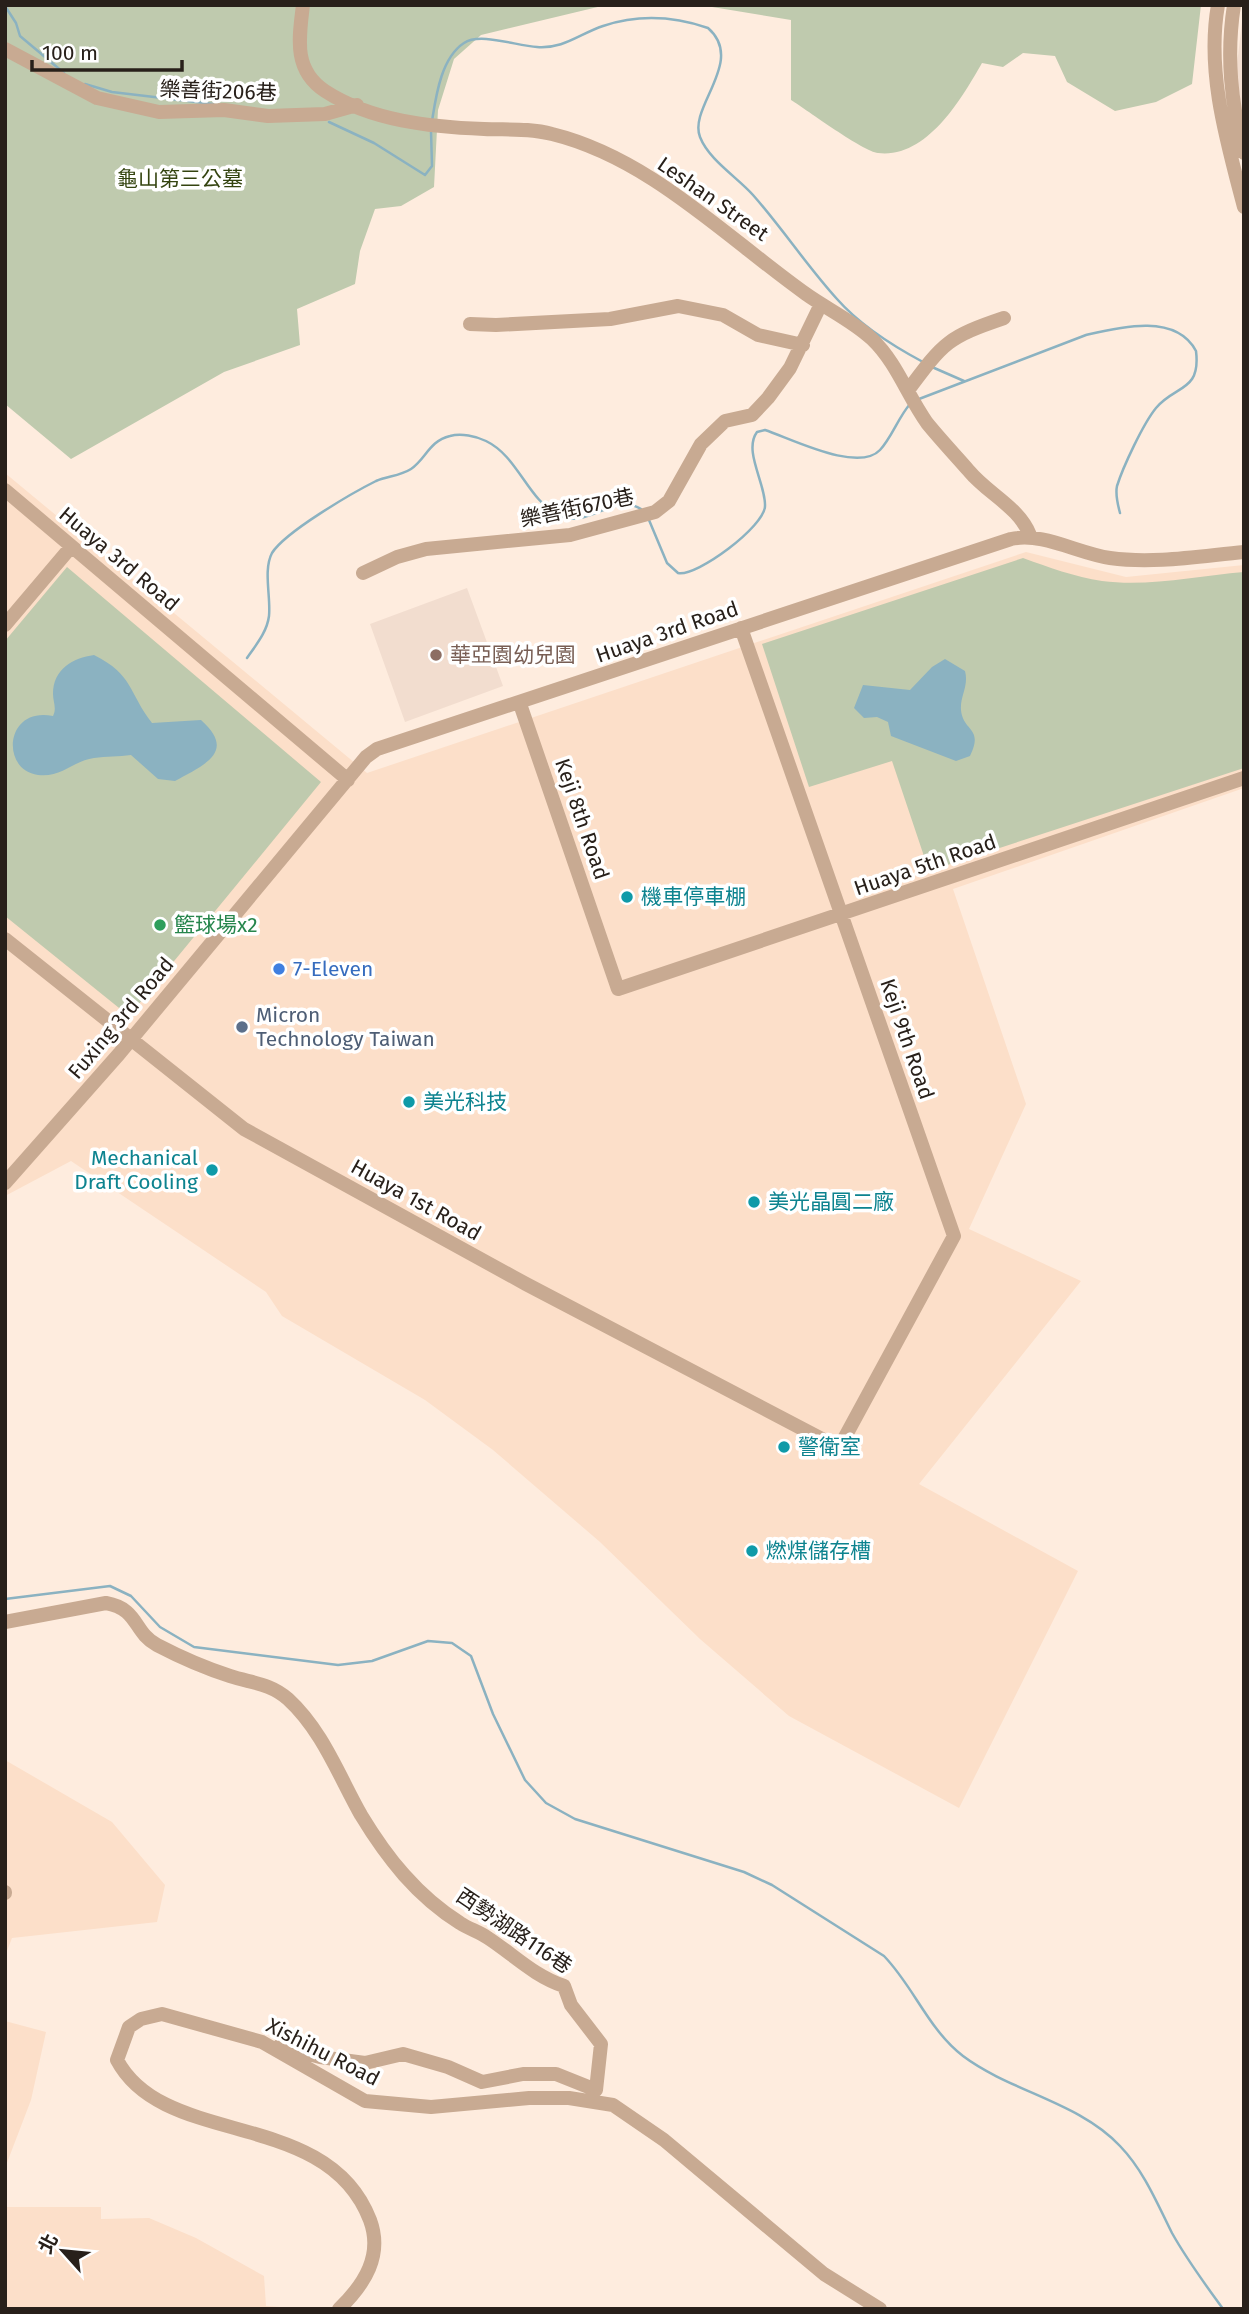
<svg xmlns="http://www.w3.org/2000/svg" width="1249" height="2314" viewBox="0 0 1249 2314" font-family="'Fira Sans','Noto Sans TC',sans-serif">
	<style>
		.built { fill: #fcdfc9 }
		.education { fill: #f2ddcf }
		.green { fill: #bfcaae }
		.water { fill: #8bb2c1 }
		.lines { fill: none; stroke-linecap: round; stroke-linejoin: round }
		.stream { stroke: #8bb2c1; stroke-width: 2.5 }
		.minor { stroke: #c8aa92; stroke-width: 14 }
		.education-dot { fill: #8d6e63; stroke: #fff; stroke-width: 2.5 }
		.culture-dot { fill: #0f9aa8; stroke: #fff; stroke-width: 2.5 }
		.leisure-dot { fill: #2e9e5b; stroke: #fff; stroke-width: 2.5 }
		.shop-dot { fill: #3f7fe0; stroke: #fff; stroke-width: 2.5 }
		.service-dot { fill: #5c6f8a; stroke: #fff; stroke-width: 2.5 }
		.labels { text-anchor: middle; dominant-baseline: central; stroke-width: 7; stroke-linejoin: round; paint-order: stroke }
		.street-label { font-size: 21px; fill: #28201a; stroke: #fff }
		.park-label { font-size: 21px; fill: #344410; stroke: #fff }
		.education-label { font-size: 21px; fill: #785e54; stroke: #fff; text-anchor: start }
		.culture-label { font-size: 21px; fill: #0d838f; stroke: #fff; text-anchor: start }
		.leisure-label { font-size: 21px; fill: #27864d; stroke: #fff; text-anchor: start }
		.shop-label { font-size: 21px; fill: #366cbe; stroke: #fff; text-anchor: start }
		.service-label { font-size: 21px; fill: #4e5e75; stroke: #fff; text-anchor: start }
	</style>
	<rect width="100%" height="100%" fill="#feecde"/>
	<path class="built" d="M5 473 367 773 1026 552 1126 577 1244 565V788L953 889 1026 1104 969 1229 1081 1281 919 1484 1078 1571 959 1808 789 1716 700 1639 600 1542 493 1450 425 1400 282 1316 266 1292 71 1161 5 1196Z
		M5 1760 112 1822 165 1885 157 1922 12 1938 5 1956Z
		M5 2021 46 2032 31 2100 5 2168Z
		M5 2207H101V2219L149 2218 196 2238 264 2276 266 2306 309 2309H5Z"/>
	<path class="education" d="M1244 5V125L1236 73Z
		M467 588 503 686 405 722 370 624Z"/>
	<path class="green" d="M5 5H606L481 35 454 59 438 110 434 187 401 206 375 209 360 251 355 284 297 309 300 345 224 372 71 459 5 404Z
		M700 5H1201L1192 84 1156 102 1115 111 1067 82 1055 56 1023 53 1003 67 982 63C962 98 927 159 878 153 864 152 807 110 791 100V20Z
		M1023 558C1048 567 1075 577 1102 581 1148 587 1198 576 1244 572V768L929 871 892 761 809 787 762 644Z
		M67 567 321 782 129 1016 5 916V641Z"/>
	<path class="water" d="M94 655C134 675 128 692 152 723L201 720C237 752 204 765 175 781L158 779 131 755C119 757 106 756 94 758 73 761 61 778 38 775 0 770 5 706 53 716 57 708 53 702 53 694 53 669 73 658 94 655Z
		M945 659 965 671C969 686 960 696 961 710 963 732 984 727 970 756L956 761 891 736 888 722 877 717 864 718 854 708 863 685 910 690 932 667Z"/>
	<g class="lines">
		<path class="stream" d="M5 6 16 23 20 36 64 73
			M85 84 112 92 213 104
			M432 121C436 96 441 58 464 43 480 32 517 46 537 47 564 49 579 34 603 26 639 14 673 16 708 28 746 61 688 107 700 137 709 160 737 177 753 195 783 229 807 266 837 299 859 324 893 346 923 362
			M329 122 374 143 425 175 432 166 431 131
			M932 367 964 381
			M919 399 1086 335C1120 327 1176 313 1196 351 1201 392 1175 385 1156 408 1143 424 1123 467 1117 486 1115 495 1118 505 1120 513
			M649 520 667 563 678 573C697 577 765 526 765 506 766 484 743 451 757 432L765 430C792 439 858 473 880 450 892 437 898 418 910 404
			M247 658C256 645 267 632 269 616 271 597 263 570 272 553 285 532 352 493 376 481 388 476 400 476 411 469 426 459 429 441 450 436 461 433 476 436 486 441 519 457 527 500 560 516 587 529 615 492 641 509
			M5 1599 110 1586 131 1596 160 1627 194 1647 338 1665 372 1661 428 1641 452 1643 471 1656 493 1714 525 1780 546 1803 575 1819 744 1872 772 1885 884 1956C914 1987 928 2029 963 2056 1011 2092 1079 2102 1120 2146 1144 2171 1157 2203 1172 2233 1187 2260 1205 2284 1223 2309"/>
		<path class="minor" d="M303 5C299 38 293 70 325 91 371 121 431 127 484 129 506 130 530 128 552 134 650 158 727 238 806 294 827 309 853 321 872 339 897 363 907 395 927 423 940 439 955 455 969 471 988 494 1019 507 1030 535
			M1218 5C1206 72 1227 142 1244 207
			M1234 5C1226 56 1231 103 1244 153
			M5 49 97 98 159 112 224 110 268 116 325 114 357 105
			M470 324 496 325 610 319 678 306 723 315 758 335 803 345
			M909 389C944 342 948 337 1004 318
			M5 490 348 780
			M363 573 397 557 426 549 570 535 655 512 669 501 701 444 725 421 752 415 768 398 790 368 821 304
			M5 625 71 547
			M520 704 618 989 1244 778
			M5 939 244 1129 526 1284 839 1448 954 1236 741 628
			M5 1183 119 1054 366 757 377 749 1011 539C1043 532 1077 553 1110 558 1154 564 1200 556 1244 552
			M5 1622 106 1603C139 1609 133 1632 157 1645 180 1657 205 1668 230 1676 251 1683 270 1683 288 1699 322 1730 339 1776 361 1815 387 1858 417 1896 460 1923 469 1929 480 1932 488 1938 514 1955 534 1976 564 1986L571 2005 601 2044 596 2090 556 2074H523L482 2082 448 2067 403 2054 365 2063 320 2057 279 2046
			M5 1892V1893
			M339 2309C365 2284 383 2255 370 2220 327 2107 164 2149 117 2060L129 2027 141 2019 162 2014 262 2042 365 2101 431 2107 529 2098H569L613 2105 664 2140 824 2274 880 2309"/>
	</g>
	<circle class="education-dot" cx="436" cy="655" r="7"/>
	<g class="culture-dot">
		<circle cx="627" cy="897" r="7"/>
		<circle cx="409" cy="1102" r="7"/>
		<circle cx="212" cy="1170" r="7"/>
		<circle cx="754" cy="1202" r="7"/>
		<circle cx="784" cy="1447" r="7"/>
		<circle cx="752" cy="1551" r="7"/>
	</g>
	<circle class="leisure-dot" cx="160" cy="925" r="7"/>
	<circle class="shop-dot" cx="279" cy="969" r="7"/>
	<circle class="service-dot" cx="242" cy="1027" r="7"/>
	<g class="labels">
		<g class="street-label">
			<text transform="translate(218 91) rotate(2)">樂善街206巷</text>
			<text transform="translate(713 199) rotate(35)">Leshan Street</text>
			<text transform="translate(577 508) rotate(-12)">樂善街670巷</text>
			<text transform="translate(119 559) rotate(40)">Huaya 3rd Road</text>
			<text transform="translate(667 632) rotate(-19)">Huaya 3rd Road</text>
			<text transform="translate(582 819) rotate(71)">Keji 8th Road</text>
			<text transform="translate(925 865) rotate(-19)">Huaya 5th Road</text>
			<text transform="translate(121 1018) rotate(-50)">Fuxing 3rd Road</text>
			<text transform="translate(907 1039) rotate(71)">Keji 9th Road</text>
			<text transform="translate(416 1200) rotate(29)">Huaya 1st Road</text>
			<text transform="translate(514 1931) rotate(34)">西勢湖路116巷</text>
			<text transform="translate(323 2052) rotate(27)">Xishihu Road</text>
		</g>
		<g class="park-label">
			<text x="180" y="179">龜山第三公墓</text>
		</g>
		<g class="education-label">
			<text x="450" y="655">華亞園幼兒園</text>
		</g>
		<g class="culture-label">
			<text x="641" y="897">機車停車棚</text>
			<text x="423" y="1102">美光科技</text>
			<text x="198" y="1158" text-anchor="end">Mechanical<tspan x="198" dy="24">Draft Cooling</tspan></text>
			<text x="768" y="1202">美光晶圓二廠</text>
			<text x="798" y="1447">警衛室</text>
			<text x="766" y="1551">燃煤儲存槽</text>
		</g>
		<g class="leisure-label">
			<text x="174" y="925">籃球場x2</text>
		</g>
		<g class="shop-label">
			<text x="293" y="969">7-Eleven</text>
		</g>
		<g class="service-label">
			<text x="256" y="1015">Micron<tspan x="256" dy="24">Technology Taiwan</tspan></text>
		</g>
	</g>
	<rect width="1249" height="2314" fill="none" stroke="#28201a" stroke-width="14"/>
	<g transform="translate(63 2251) rotate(297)" stroke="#ffffff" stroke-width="5" paint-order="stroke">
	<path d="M0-5L12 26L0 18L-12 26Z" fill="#28201a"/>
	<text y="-10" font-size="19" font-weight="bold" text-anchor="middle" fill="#28201a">北</text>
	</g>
	<path d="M32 60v10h150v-10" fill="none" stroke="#28201a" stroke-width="3.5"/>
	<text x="42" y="60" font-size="21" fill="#28201a" stroke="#ffffff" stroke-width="5" paint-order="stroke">100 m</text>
</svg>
